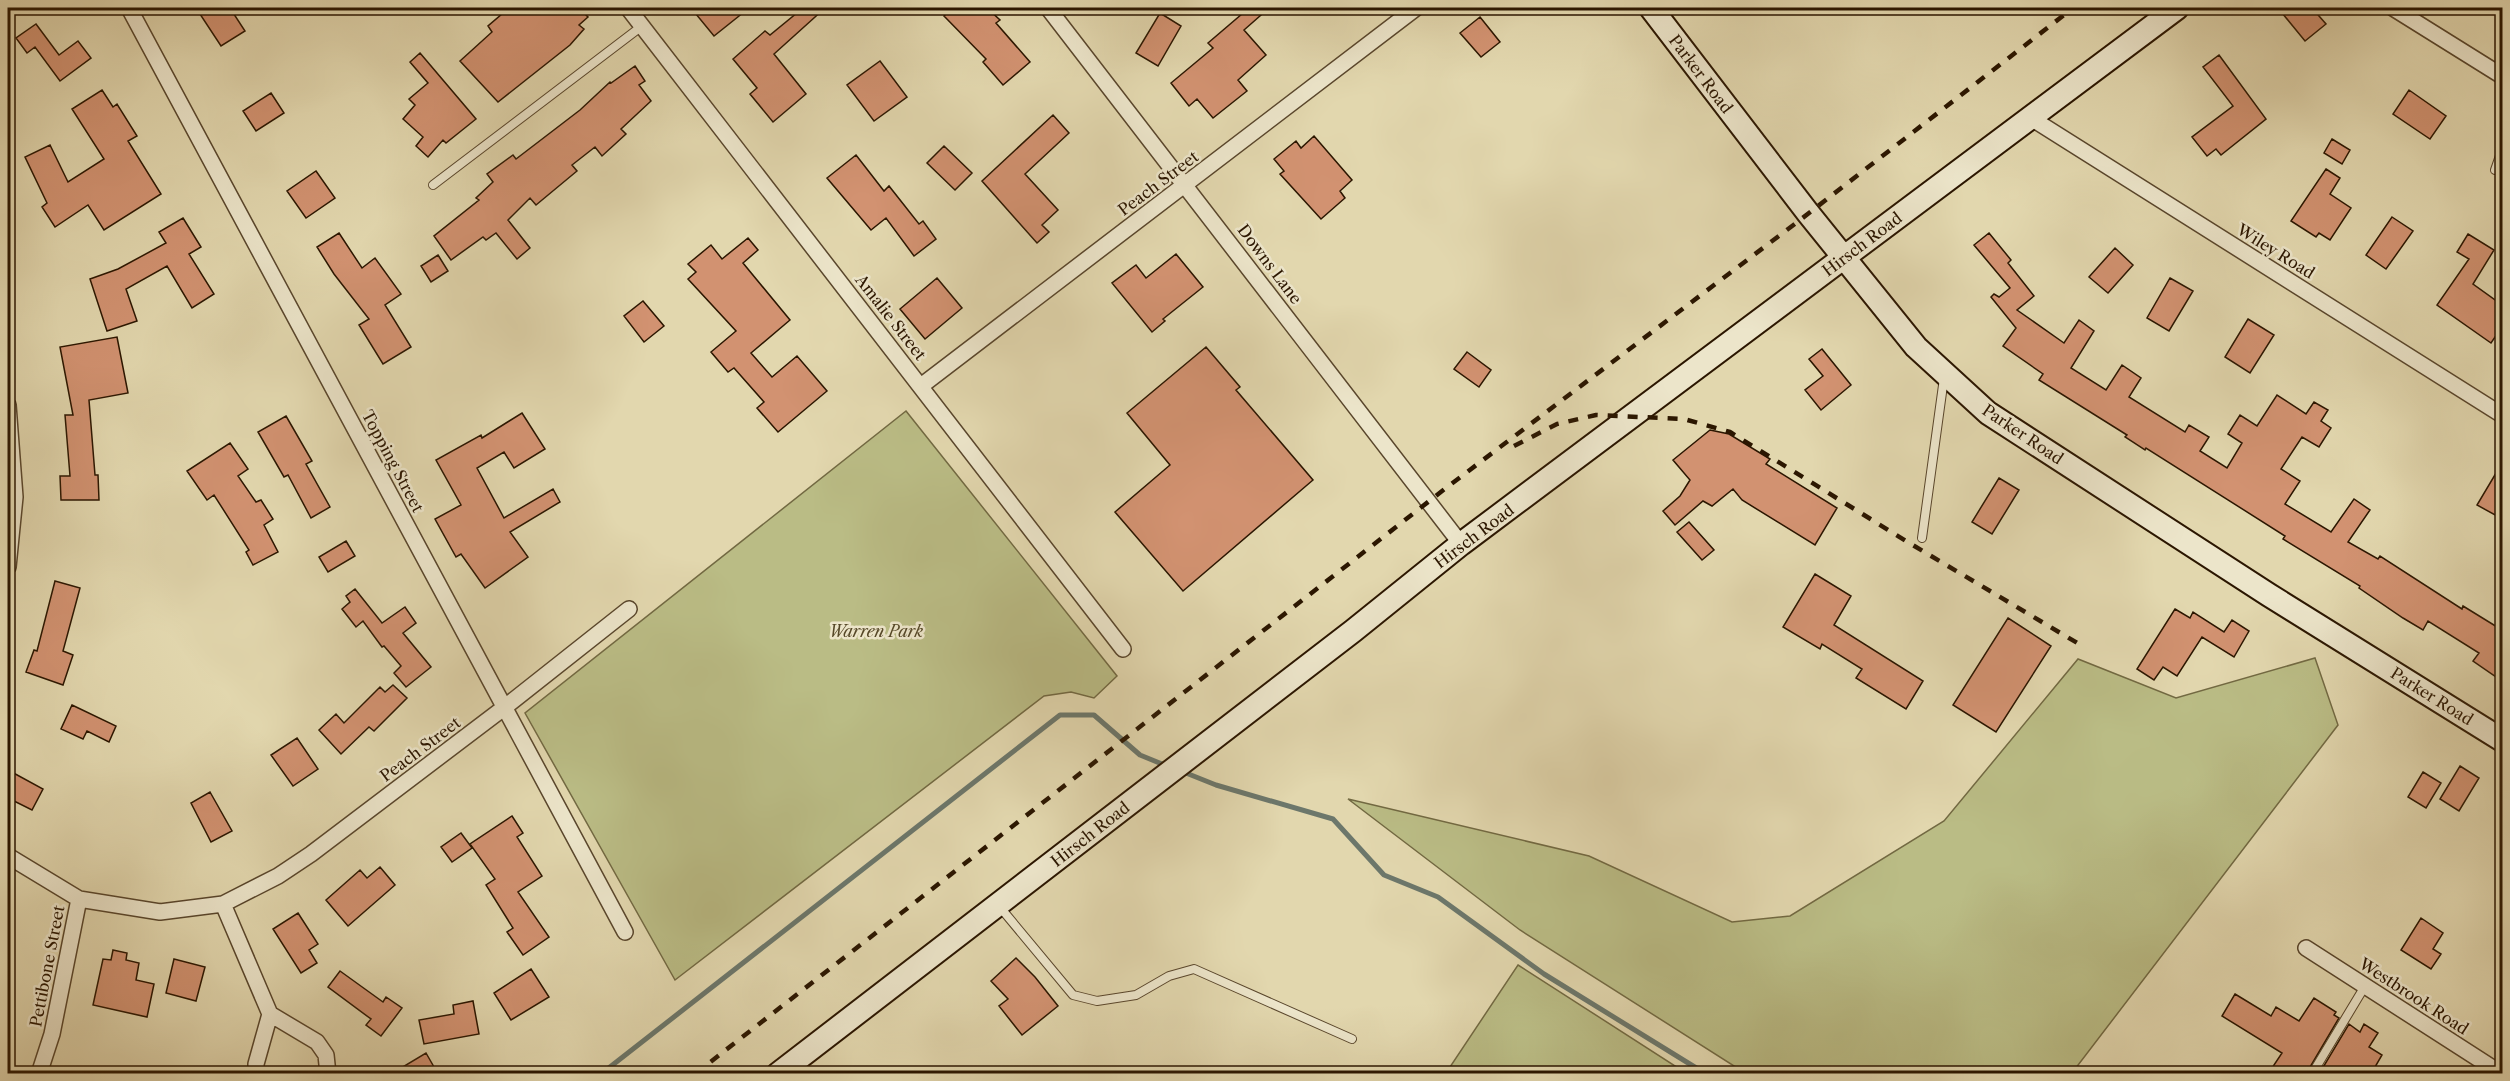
<svg xmlns="http://www.w3.org/2000/svg" width="2510" height="1081" viewBox="0 0 2510 1081" font-family="'Libre Caslon Text',serif">
	<style>
		.green { fill: #babc85; stroke: #726942; stroke-width: 1.5 }
		.lines { fill: none; stroke-linecap: round; stroke-linejoin: round }
		.stream { stroke: #6c776b; stroke-width: 5 }
		.building { fill: #d29271; stroke: #2b1600; stroke-width: 1.5 }
		.lane-casing { stroke: #59462c; stroke-width: 10 }
		.street-casing { stroke: #59462c; stroke-width: 18 }
		.secondary-casing { stroke: #2b1600; stroke-width: 26 }
		.lane { stroke: #ece5ca; stroke-width: 8 }
		.street { stroke: #ece5ca; stroke-width: 15 }
		.secondary { stroke: #ece5ca; stroke-width: 22 }
		.rail { stroke: #2b1600; stroke-width: 4.5; stroke-dasharray: 10 10; stroke-linecap: butt }
		.labels { text-anchor: middle; dominant-baseline: central; stroke-width: 5; stroke-linejoin: round; paint-order: stroke }
		.street-label { font-size: 16px; fill: #2b1600; stroke: #ece5ca }
		.park-label { font-size: 16px; font-style: italic; fill: #564828; stroke: #ece5ca }
	</style>
	<rect width="100%" height="100%" fill="#e2d7ae"/>
	<filter id="stains"><feTurbulence type="fractalNoise" baseFrequency=".00333" numOctaves="4"/><feColorMatrix values="0 0 0 0 .2 0 0 0 0 .09 0 0 0 0 .02 0 0 0 .5 -.17"/></filter>
	<radialGradient id="worn" r=".72"><stop offset=".6" stop-color="#630" stop-opacity="0"/><stop offset="1" stop-color="#630" stop-opacity=".3"/></radialGradient>
	<path class="green" d="M906 411 1117 676 1094 698 1071 692 1044 696 675 980 525 713Z
		M2315 658 2338 725 2072 1073H1745L1520 930 1348 799 1589 856 1732 922 1790 916 1944 821 2078 659 2176 698Z
		M1518 965 1686 1073H1446Z"/>
	<g class="lines">
		<path class="stream" d="M1181 771 1216 785 1333 819 1384 875 1438 897 1544 974 1706 1074
			M601 1074 1060 715H1094L1140 755 1167 766"/>
	</g>
	<path class="building" d="M196 8H230L245 31 221 46Z
		M509 8H579L588 17 579 25 584 29 570 45 498 102 460 61 492 32 488 26Z
		M691 8H749L714 36Z
		M803 8H825L774 54 806 94 773 122 750 94 757 88 733 59 765 31 770 35Z
		M952 8H987L1000 20 996 23 1030 62 1003 85 983 62 986 59 944 16Z
		M1249 8H1269L1244 30 1266 55 1238 80 1247 91 1213 118 1197 99 1189 106 1171 83 1213 48 1208 43Z
		M2278 8H2312L2326 24 2305 41Z
		M1160 13 1181 26 1158 66 1136 53Z
		M1480 17 1500 42 1481 57 1460 33Z
		M36 24 59 55 78 41 91 58 60 81 35 47 27 53 16 38Z
		M420 53 476 119 446 143 443 140 428 157 416 146 423 137 403 119 415 105 409 99 428 83 410 62Z
		M2219 55 2266 119 2221 155 2216 149 2207 156 2192 137 2233 106 2203 67Z
		M880 61 907 97 874 121 847 85Z
		M635 66 645 81 639 85 651 101 621 129 626 134 602 156 595 147 572 165 577 171 536 205 530 198 508 220 530 248 517 259 496 233 486 240 483 237 451 260 434 236 479 200 476 198 493 182 487 174 513 155 516 159 580 110 610 82 611 83Z
		M102 90 113 107 117 104 137 136 128 141 161 194 104 230 88 205 55 227 42 207 47 203 25 157 50 145 68 182 104 159 72 109Z
		M2409 90 2446 116 2430 139 2393 114Z
		M271 93 284 113 256 131 243 111Z
		M1053 115 1069 133 1025 174 1058 210 1042 225 1049 232 1037 243 982 181Z
		M1314 136 1352 180 1340 191 1345 198 1321 219 1280 174 1284 171 1274 159 1296 141 1301 148Z
		M2332 139 2350 150 2342 164 2324 153Z
		M944 146 972 173 955 190 927 163Z
		M856 155 884 191 889 186 919 224 923 221 936 239 914 256 886 218 871 230 827 178Z
		M2326 169 2340 178 2330 194 2351 208 2330 240 2319 233 2316 237 2291 221Z
		M316 171 335 198 306 218 287 191Z
		M2392 217 2413 231 2386 269 2366 255Z
		M183 218 201 247 189 254 214 294 192 308 167 266 126 289 137 321 107 331 90 279 118 269 166 243 159 232Z
		M339 233 362 268 375 258 401 294 385 305 411 347 383 364 359 325 369 319 334 274 317 247Z
		M1989 233 2011 260 2008 263 2034 296 2017 310 2064 343 2079 320 2094 331 2071 368 2106 390 2122 365 2141 378 2129 397 2185 432 2189 425 2209 437 2200 451 2227 468 2242 443 2228 434 2240 415 2257 426 2277 395 2306 414 2314 402 2328 410 2321 421 2331 428 2319 447 2302 437 2281 469 2300 481 2285 504 2331 532 2354 499 2370 510 2348 542 2378 559 2380 556 2462 609 2463 606 2502 630V681L2473 661 2479 653 2428 621 2423 630 2403 618 2359 588 2360 586 2283 539 2285 536 2146 448 2145 450 2125 437 2127 435 2039 380 2043 374 2003 346 2016 328 1991 297 1994 294 1999 297 2010 288 1974 245Z
		M2468 234 2494 250 2473 284 2502 305V342L2495 337 2491 343 2437 305 2469 259 2457 252Z
		M748 238 758 250 743 263 790 320 751 353 772 377 797 356 827 391 778 432 757 408 764 402 734 368 728 372 711 352 736 331 688 279 696 272 688 264 711 245 722 259Z
		M2115 248 2133 265 2108 293 2089 277Z
		M1176 254 1203 287 1163 319 1165 321 1152 332 1112 283 1136 265 1146 278Z
		M438 255 448 271 431 282 421 266Z
		M937 278 962 308 925 339 900 309Z
		M2170 278 2193 291 2169 331 2147 318Z
		M643 301 664 326 644 342 624 316Z
		M2248 319 2274 335 2250 373 2225 357Z
		M117 337 128 393 89 400 95 475H98L99 500H61L60 476H70L65 415H73L60 347Z
		M1206 347 1240 387 1236 390 1313 480 1183 591 1115 512 1170 465 1127 413Z
		M1822 349 1851 385 1821 410 1805 390 1823 376 1809 359Z
		M1467 352 1491 370 1479 387 1454 369Z
		M522 413 545 449 514 468 504 452 477 468 504 518 553 489 560 502 510 532 528 557 485 588 461 554 456 557 435 519 461 505 436 460 481 435 482 438Z
		M286 416 312 461 306 464 330 507 311 518 288 475 284 477 258 432Z
		M1710 430 1729 434 1770 459 1766 464 1837 508 1815 545 1742 500 1733 489 1712 506 1703 501 1675 525 1663 511 1680 496 1690 480 1673 460Z
		M230 443 248 469 238 476 256 502 261 500 273 519 264 525 278 552 253 565 246 552 249 550 214 495 207 500 187 471Z
		M2502 463V507L2497 516 2477 505Z
		M1999 478 2019 490 1992 534 1972 522Z
		M1689 522 1714 550 1702 560 1677 532Z
		M346 541 355 556 328 572 319 557Z
		M1815 574 1851 596 1834 625 1923 681 1906 709 1856 678 1862 669 1822 644 1820 649 1783 627Z
		M55 581 80 588 63 651 73 655 63 685 26 672 34 650 37 651Z
		M355 589 382 623 405 607 416 623 403 633 431 667 406 687 394 673 401 666 384 646 382 647 363 621 356 627 342 609 350 602 346 596Z
		M2175 609 2190 618 2193 612 2224 632 2232 620 2249 631 2234 657 2202 637 2177 676 2163 667 2154 680 2137 669Z
		M2008 618 2051 646 1996 732 1953 705Z
		M393 685 407 698 374 731 369 727 341 754 319 730 336 714 344 723 380 687 385 692Z
		M72 705 116 726 109 742 87 731 83 739 61 729Z
		M297 738 318 769 293 786 271 755Z
		M2460 766 2479 778 2459 811 2440 799Z
		M8 770 43 789 32 810 8 798Z
		M2423 772 2441 783 2426 808 2408 797Z
		M210 792 232 831 211 842 191 803Z
		M512 816 523 833 517 837 542 876 518 892 549 937 523 955 507 932 513 928 486 885 495 879 470 844Z
		M461 833 472 848 452 862 441 847Z
		M380 867 395 885 348 926 326 900 360 870 367 878Z
		M298 913 318 944 309 950 317 963 301 973 273 929Z
		M2421 918 2443 933 2433 949 2441 954 2431 969 2401 950Z
		M113 950 127 953 126 960 139 963 136 980 154 984 147 1017 93 1005 103 959 111 960Z
		M1016 958 1035 977 1058 1006 1022 1035 999 1006 1008 999 991 981Z
		M174 959 205 967 196 1001 166 993Z
		M531 969 549 997 511 1020 494 993Z
		M340 971 383 1002 386 997 402 1008 381 1036 366 1025 371 1019 328 987Z
		M2235 994 2271 1016 2276 1007 2299 1021 2314 998 2336 1012 2334 1015 2339 1018 2306 1074H2268L2282 1053 2222 1016Z
		M473 1001 479 1034 424 1044 419 1020 454 1014 453 1005Z
		M2349 1024 2360 1032 2364 1024 2378 1033 2369 1047 2382 1055 2371 1074H2319Z
		M426 1053 438 1074H391Z"/>
	<g class="lines">
		<defs>
			<path id="lane" d="M2495 170 2502 150
				M433 185 642 26
				M1922 538 1944 378
				M999 906 1073 995 1097 1001 1136 995 1169 976 1194 969 1352 1039
				M2312 1074 2365 986"/>
			<path id="street" d="M129 8 625 932
				M628 8 1123 649
				M1048 8 1461 544
				M2393 8 2502 76
				M2031 118 2502 415
				M921 386 1416 8
				M8 405 15 497 8 567
				M8 856 79 899 160 912 223 904 278 876 311 854 505 707 629 609
				M223 904 270 1014 317 1042 326 1055 328 1074
				M2306 948 2502 1074
				M39 1074 52 1034 79 899
				M256 1074V1064L270 1014"/>
			<path id="secondary" d="M1651 8 1808 213 1916 347 1988 413 2269 595 2502 740
				M778 1074 1353 631 1461 544 2177 8"/>
		</defs>
		<use href="#lane" class="lane-casing"/>
		<use href="#street" class="street-casing"/>
		<use href="#secondary" class="secondary-casing"/>
		<use href="#lane" class="lane"/>
		<use href="#street" class="street"/>
		<use href="#secondary" class="secondary"/>
		<path class="rail" d="M1514 446 1557 424 1596 415 1684 419 1730 432 1906 541 2079 644
			M695 1074 1446 488 1800 220 2073 8"/>
	</g>
	<g class="labels">
		<g class="street-label">
			<text transform="translate(1701 74) rotate(53)">Parker Road</text>
			<text transform="translate(1158 183) rotate(-37)">Peach Street</text>
			<text transform="translate(1862 244) rotate(-37)">Hirsch Road</text>
			<text transform="translate(2276 251) rotate(32)">Wiley Road</text>
			<text transform="translate(1270 264) rotate(53)">Downs Lane</text>
			<text transform="translate(891 317) rotate(52)">Amalie Street</text>
			<text transform="translate(2023 434) rotate(34)">Parker Road</text>
			<text transform="translate(393 461) rotate(62)">Topping Street</text>
			<text transform="translate(1474 536) rotate(-37)">Hirsch Road</text>
			<text transform="translate(2432 696) rotate(32)">Parker Road</text>
			<text transform="translate(420 749) rotate(-37)">Peach Street</text>
			<text transform="translate(1090 834) rotate(-38)">Hirsch Road</text>
			<text transform="translate(47 966) rotate(-79)">Pettibone Street</text>
			<text transform="translate(2414 996) rotate(33)">Westbrook Road</text>
		</g>
		<g class="park-label">
			<text x="876" y="631">Warren Park</text>
		</g>
	</g>
	<rect width="2510" height="1081" fill="none" stroke="#e2d7ae" stroke-width="30"/>
	<rect x="9" y="9" width="2492" height="1063" fill="none" stroke="#2b1600" stroke-width="3"/>
	<rect x="15" y="15" width="2480" height="1051" fill="none" stroke="#2b1600" stroke-width="1.5"/>
	<rect width="100%" height="100%" filter="url(#stains)"/>
	<rect width="100%" height="100%" fill="url(#worn)"/>
</svg>
